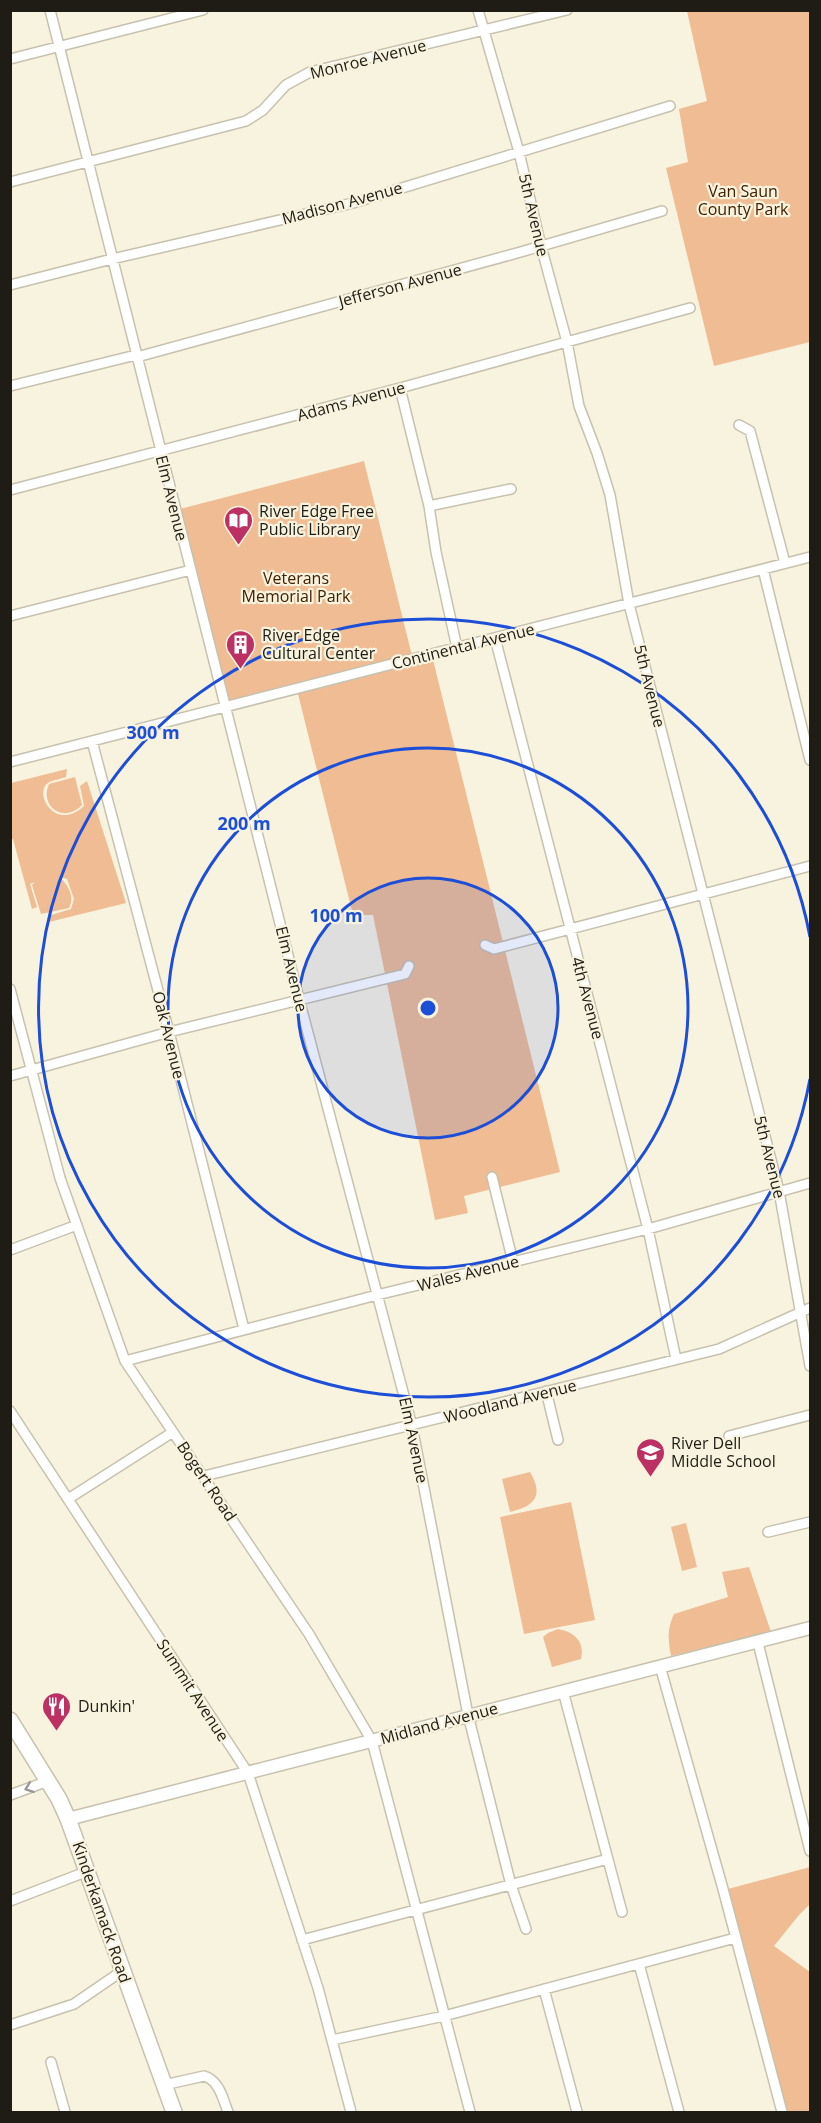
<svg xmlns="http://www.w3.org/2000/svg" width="821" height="2123" viewBox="0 0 821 2123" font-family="'Open Sans',sans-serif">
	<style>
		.green { fill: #efbc94 }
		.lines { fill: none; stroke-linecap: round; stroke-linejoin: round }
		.minor-casing { stroke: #c7c2ae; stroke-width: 12 }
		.tertiary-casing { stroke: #c7c2ae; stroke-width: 15 }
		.primary-casing { stroke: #c7c2ae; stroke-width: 18 }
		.minor { stroke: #fff; stroke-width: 9 }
		.tertiary { stroke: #fff; stroke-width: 12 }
		.primary { stroke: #fff; stroke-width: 15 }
		.oneway { stroke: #9a9996 }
		.ring { fill: none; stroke: #1d4ed8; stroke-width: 3 }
		.labels { text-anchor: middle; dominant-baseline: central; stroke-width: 4.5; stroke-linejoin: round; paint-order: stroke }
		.street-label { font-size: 16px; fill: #1e1c15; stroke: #f8f3de }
		.park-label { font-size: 16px; fill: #422000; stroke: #f8f3de }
		.poi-label { font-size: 16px; fill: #1e1c15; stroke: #f8f3de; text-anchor: start }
		.centre { fill: #1d4ed8; stroke: #f8f3de; stroke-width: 3 }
		.ring-label { font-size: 18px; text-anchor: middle; font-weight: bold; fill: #1d4ed8; stroke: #f8f3de; stroke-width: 4.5; stroke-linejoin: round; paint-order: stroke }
	</style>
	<rect width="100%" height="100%" fill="#f8f3de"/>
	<path class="green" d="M687 11H810V342L714 366 666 168 688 162 679 109 707 101Z
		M364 461 413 660 432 656 560 1172 464 1196 468 1213 435 1220 373 915H353L297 690 228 708 176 510Z
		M67 769 66 777C61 779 52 780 48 783 33 792 55 833 84 806L80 786 87 781 126 903 49 922 48 916 71 909 74 899 67 879 60 877C68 886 75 895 69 908L41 914 32 885 35 882 30 884 37 907 32 909 13 839H11V783Z
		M75 777 82 805C64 824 39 807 49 784Z
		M530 1472C544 1496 535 1506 510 1512L502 1479Z
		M571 1502 595 1620 524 1634 500 1517Z
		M686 1523 697 1567 682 1571 671 1527Z
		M749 1567 771 1632 671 1656C668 1640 667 1629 674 1614L728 1597 722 1572Z
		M558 1629C575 1632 585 1642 581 1659L552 1667 543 1637 548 1633Z
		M810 1867V1904L799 1915 774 1946 810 1972V2112H782L735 1938 728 1889Z"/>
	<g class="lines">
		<defs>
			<path id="minor" d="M50 10 299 999 412 1426 468 1715 511 1885 526 1929
				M478 10 519 152 541 246 567 342 579 406 597 453 610 495 629 604 779 1191 810 1366
				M10 59 203 10
				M10 182 246 121 263 110 286 85 310 72 567 10
				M10 285 112 259 353 203 670 106
				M137 357 517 253 662 211
				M10 386 136 355
				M400 388 429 506 436 552 457 648
				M739 425 750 431 785 563
				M10 490 400 388 690 308
				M429 506 511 489
				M763 569 810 760
				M10 616 191 570
				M495 638 648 1229 676 1359
				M92 741 169 1032 244 1329
				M10 762 810 557
				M485 945 494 949 810 866
				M10 989 60 1178 125 1361 309 1634 372 1741 470 2112
				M10 1076 169 1032 405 974 409 966
				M492 1177 513 1262
				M10 1250 77 1225
				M125 1361 377 1295 648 1229 810 1183
				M546 1391 558 1440
				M10 1411 248 1773 318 1988 351 2112
				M729 1436 810 1415
				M204 1476 719 1349 810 1308
				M68 1499 173 1432
				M768 1532 810 1522
				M758 1643 810 1851
				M660 1666 723 1889 782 2112
				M563 1691 622 1912
				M10 1795 48 1781
				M10 1901 88 1871
				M302 1940 608 1859
				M639 1964 679 2112
				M544 1989 577 2112
				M10 2025 74 2004 122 1971
				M332 2040 444 2016 735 1938
				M51 2062 65 2112
				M164 2085 204 2076C219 2080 223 2099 228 2112"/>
			<path id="tertiary" d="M68 1819 810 1628"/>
			<path id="primary" d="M10 1720 59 1799 68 1819 174 2112"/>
		</defs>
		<use href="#minor" class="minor-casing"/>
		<use href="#tertiary" class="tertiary-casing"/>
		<use href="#primary" class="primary-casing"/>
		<use href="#minor" class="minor"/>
		<use href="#tertiary" class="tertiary"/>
		<use href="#primary" class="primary"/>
	</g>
	<defs><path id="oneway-chevron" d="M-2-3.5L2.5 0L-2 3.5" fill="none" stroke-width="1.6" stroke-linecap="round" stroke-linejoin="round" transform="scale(1.5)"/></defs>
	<use class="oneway" href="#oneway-chevron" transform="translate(29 1788) rotate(159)"/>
	<circle cx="428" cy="1008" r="130" fill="#1d4ed8" fill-opacity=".12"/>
	<g class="ring">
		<circle cx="428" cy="1008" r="130"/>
		<circle cx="428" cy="1008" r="260"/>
		<path d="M810 1079A389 389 0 1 1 810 937"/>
	</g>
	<defs>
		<symbol id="library-pin" viewBox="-11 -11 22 30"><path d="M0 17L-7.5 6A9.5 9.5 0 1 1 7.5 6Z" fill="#bd3063" stroke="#f8f3de"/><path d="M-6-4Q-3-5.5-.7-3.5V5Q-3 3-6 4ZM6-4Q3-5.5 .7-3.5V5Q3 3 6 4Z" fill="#fff"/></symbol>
		<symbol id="building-pin" viewBox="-11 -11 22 30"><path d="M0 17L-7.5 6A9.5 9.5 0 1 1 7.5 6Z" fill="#bd3063" stroke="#f8f3de"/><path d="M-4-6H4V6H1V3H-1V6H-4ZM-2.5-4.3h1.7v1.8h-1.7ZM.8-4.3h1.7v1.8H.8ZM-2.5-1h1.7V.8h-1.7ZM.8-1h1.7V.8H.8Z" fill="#fff"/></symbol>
		<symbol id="school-pin" viewBox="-11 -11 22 30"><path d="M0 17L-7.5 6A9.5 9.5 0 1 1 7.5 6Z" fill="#bd3063" stroke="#f8f3de"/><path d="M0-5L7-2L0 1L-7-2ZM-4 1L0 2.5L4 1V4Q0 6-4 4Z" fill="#fff"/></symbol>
		<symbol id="restaurant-pin" viewBox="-11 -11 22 30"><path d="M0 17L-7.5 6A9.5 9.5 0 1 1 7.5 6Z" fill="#bd3063" stroke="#f8f3de"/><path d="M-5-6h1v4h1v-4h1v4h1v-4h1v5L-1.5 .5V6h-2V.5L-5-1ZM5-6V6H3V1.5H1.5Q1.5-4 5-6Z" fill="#fff"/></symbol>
	</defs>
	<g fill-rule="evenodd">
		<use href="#library-pin" x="222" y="504" width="33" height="45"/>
		<use href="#building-pin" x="224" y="628" width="33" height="45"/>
		<use href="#school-pin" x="634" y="1436" width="33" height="45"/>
		<use href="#restaurant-pin" x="40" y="1690" width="33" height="45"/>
	</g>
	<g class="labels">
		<g class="street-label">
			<text transform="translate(368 59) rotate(-14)">Monroe Avenue</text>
			<text transform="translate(342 203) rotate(-15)">Madison Avenue</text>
			<text transform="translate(534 215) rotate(77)">5th Avenue</text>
			<text transform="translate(400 285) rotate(-15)">Jefferson Avenue</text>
			<text transform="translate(351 401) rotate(-15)">Adams Avenue</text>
			<text transform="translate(172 498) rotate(76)">Elm Avenue</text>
			<text transform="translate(463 646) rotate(-14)">Continental Avenue</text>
			<text transform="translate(650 686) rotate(76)">5th Avenue</text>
			<text transform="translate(292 969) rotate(76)">Elm Avenue</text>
			<text transform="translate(588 998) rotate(75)">4th Avenue</text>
			<text transform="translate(169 1035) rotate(76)">Oak Avenue</text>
			<text transform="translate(770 1157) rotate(76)">5th Avenue</text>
			<text transform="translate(468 1273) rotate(-14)">Wales Avenue</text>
			<text transform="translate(510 1401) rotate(-14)">Woodland Avenue</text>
			<text transform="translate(414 1440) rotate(78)">Elm Avenue</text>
			<text transform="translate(207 1481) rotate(56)">Bogert Road</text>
			<text transform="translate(193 1690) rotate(57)">Summit Avenue</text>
			<text transform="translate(439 1723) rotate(-15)">Midland Avenue</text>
			<text transform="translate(102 1912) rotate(71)">Kinderkamack Road</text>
		</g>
		<g class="park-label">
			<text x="743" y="191">Van Saun<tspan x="743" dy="18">County Park</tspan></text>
			<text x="296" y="578">Veterans<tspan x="296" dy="18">Memorial Park</tspan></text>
		</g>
		<g class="poi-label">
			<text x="259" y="511">River Edge Free<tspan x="259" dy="18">Public Library</tspan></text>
			<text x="262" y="635">River Edge<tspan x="262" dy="18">Cultural Center</tspan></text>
			<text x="671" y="1443">River Dell<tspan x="671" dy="18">Middle School</tspan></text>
			<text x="78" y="1706">Dunkin'</text>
		</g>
	</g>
	<circle cx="428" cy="1008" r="9" class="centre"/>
	<g class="ring-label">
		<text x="153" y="739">300 m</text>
		<text x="244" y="830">200 m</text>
		<text x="336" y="922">100 m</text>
	</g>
	<rect width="821" height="2123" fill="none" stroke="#1e1c15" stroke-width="24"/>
</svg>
